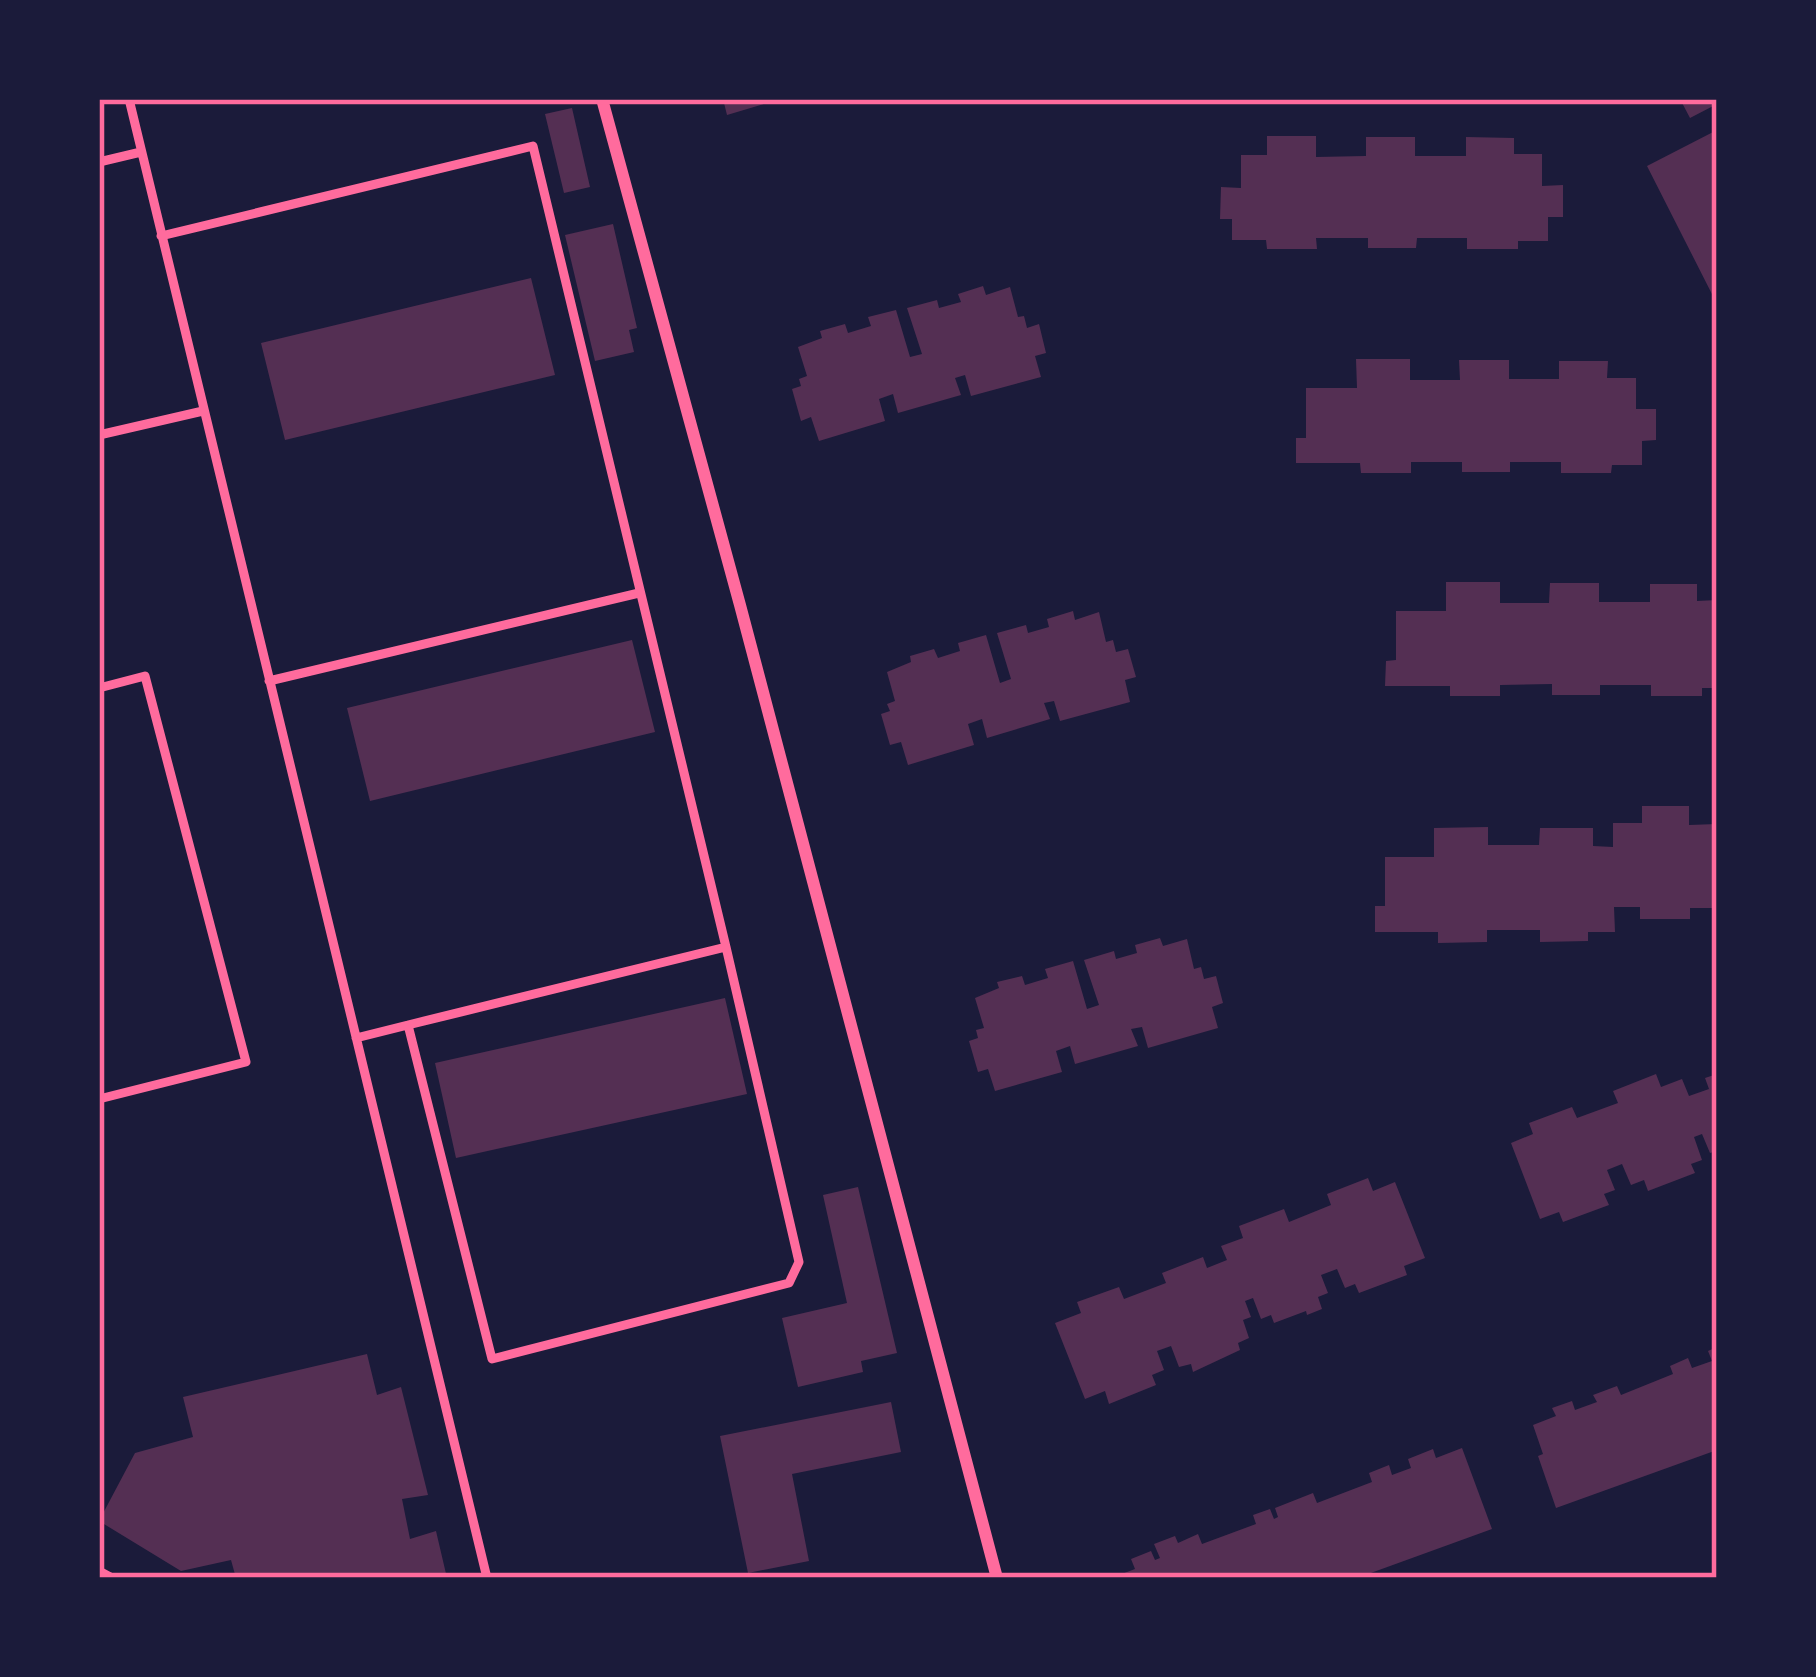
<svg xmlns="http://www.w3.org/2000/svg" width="1816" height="1677" viewBox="0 0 1816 1677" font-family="'Golos Text',sans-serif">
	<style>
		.building { fill: #542f53 }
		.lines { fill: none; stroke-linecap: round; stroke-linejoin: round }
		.service { stroke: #ff6b9d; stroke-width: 9 }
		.minor { stroke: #ff6b9d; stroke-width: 12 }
		.neatline { fill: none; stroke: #ff6b9d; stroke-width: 4.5 }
	</style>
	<rect width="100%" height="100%" fill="#1b1b3a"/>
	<path class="building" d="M723 99H777V100L727 115Z
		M1680 99H1717V104L1690 118Z
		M572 108 590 187 564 193 545 114Z
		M1717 130V304L1647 166Z
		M1267 136H1316V157L1366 156V137H1415V156H1466V137L1514 138V154H1542V186L1563 185V217H1548V241H1518V249H1467V238H1417L1416 248H1368V238H1316L1317 249H1267L1266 240H1232V219H1220L1221 187 1241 188V155H1267Z
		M613 224 637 328 629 330 634 352 595 361 565 235Z
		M531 278 555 375 285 440 261 343Z
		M983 286 986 295 1010 287 1018 317 1024 316 1027 328 1039 324 1046 353 1035 356 1041 377 971 396 965 375 955 378 961 395 898 413 893 394 879 399 885 421 819 441 811 417 801 421 792 389 801 386 799 379 807 376 798 347 822 338 820 331 845 324 848 333 871 326 868 317 896 310 910 357 922 354 907 308 937 300 939 308 961 302 958 294Z
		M1356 359H1410V380H1460L1459 360H1509V379H1559V361H1608L1607 378H1636V409H1656V440L1642 441V465H1612L1611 473H1561V462H1510V472H1462V462H1411V473H1361L1360 463H1296V438H1306V388H1357Z
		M1446 582H1500V603H1549L1550 583H1599V602H1650V584H1697V601L1717 600V688H1702V696H1651V685H1600V695H1552V684L1500 685V696H1450V686H1385L1386 661 1396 660V611H1446Z
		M1073 611 1075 620 1099 612 1106 642 1113 640 1116 652 1128 649 1136 677 1125 680 1130 702 1060 721 1054 701 1044 703 1050 719 987 738 982 719 968 724 974 745 908 765 901 742 890 745 881 714 890 711 887 704 895 701 887 672 911 662 910 656 934 649 938 658 960 651 958 643 986 635 1000 683 1011 679 997 633 1026 625 1028 633 1049 627 1047 619Z
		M632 640 655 732 370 801 347 708Z
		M1642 806H1689V825L1717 824V908H1690V919H1640V907H1614L1615 932H1588V941L1540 942V930H1487V942L1438 943V932H1375V906H1385V857H1434V828L1488 827V845H1539L1540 828H1593V846L1613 847V823H1642Z
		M1160 938 1163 946 1187 939 1194 969 1201 967 1204 979 1216 976 1223 1003 1212 1007 1218 1028 1148 1048 1142 1027 1131 1029 1138 1046 1075 1064 1070 1046 1056 1051 1062 1072 995 1091 988 1069 978 1072 969 1041 978 1038 976 1030 984 1028 975 998 999 988 997 982 1022 976 1025 985 1048 978 1045 969 1073 961 1087 1009 1099 1005 1084 960 1114 951 1116 959 1137 953 1135 945Z
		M725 998 747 1094 456 1158 435 1063Z
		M1656 1074 1661 1087 1682 1079 1689 1096 1709 1089 1705 1078 1717 1074V1151L1710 1153 1702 1134 1694 1137 1702 1160 1691 1164 1695 1173 1648 1191 1644 1180 1631 1185 1622 1164 1607 1170 1615 1190 1604 1194 1609 1205 1563 1222 1559 1212 1540 1219 1511 1143 1533 1134 1529 1123 1572 1107 1577 1118 1618 1103 1613 1091Z
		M1368 1178 1373 1191 1395 1182 1425 1258 1404 1266 1407 1275 1359 1293 1355 1284 1345 1288 1337 1269 1321 1275 1328 1293 1318 1297 1322 1309 1307 1315 1306 1311 1274 1323 1271 1315 1261 1319 1253 1298 1245 1301 1251 1317 1243 1320 1249 1338 1238 1343 1240 1350 1193 1372 1191 1364 1179 1367 1171 1346 1157 1351 1164 1370 1152 1375 1156 1385 1109 1404 1105 1391 1085 1399 1055 1323 1081 1313 1077 1302 1119 1287 1124 1299 1166 1283 1162 1273 1203 1257 1207 1268 1227 1260 1221 1246 1243 1238 1239 1226 1284 1209 1289 1222 1331 1205 1327 1194Z
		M858 1187 897 1353 861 1361 863 1372 798 1387 782 1318 847 1303 823 1195Z
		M1717 1347V1450L1556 1508 1538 1456 1543 1454 1533 1425 1556 1416 1552 1408 1572 1401 1575 1410 1597 1402 1593 1395 1617 1386 1621 1395 1673 1374 1670 1366 1688 1358 1692 1368 1712 1361 1708 1351Z
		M367 1354 377 1395 401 1387 428 1495 402 1499 410 1539 436 1531 447 1578H236L231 1560 181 1571 99 1521 135 1453 193 1437 183 1397Z
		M891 1402 901 1452 792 1474 809 1561 748 1573 720 1436Z
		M1462 1448 1492 1529 1357 1578H1111L1135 1569 1131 1559 1151 1551 1155 1560 1160 1558 1154 1544 1175 1536 1178 1543 1198 1534 1202 1544 1256 1524 1253 1515 1270 1509 1274 1519 1278 1517 1275 1508 1313 1493 1317 1503 1372 1482 1369 1473 1389 1465 1392 1475 1411 1468 1408 1459 1433 1449 1436 1458Z"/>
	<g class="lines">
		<path class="service" d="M129 99 487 1578
			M99 162 141 152
			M161 236 533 146 726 947
			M99 435 203 411
			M269 681 639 593
			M99 688 145 676 246 1062 99 1099
			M356 1038 408 1025 726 947 799 1262 789 1283 492 1359 408 1025
			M99 1133V1138
			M99 1571 112 1578"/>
		<path class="minor" d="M602 99 740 605 997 1578"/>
	</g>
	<rect width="1816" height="1677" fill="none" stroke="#1b1b3a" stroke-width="204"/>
	<rect x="102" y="102" width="1612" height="1473" class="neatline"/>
</svg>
